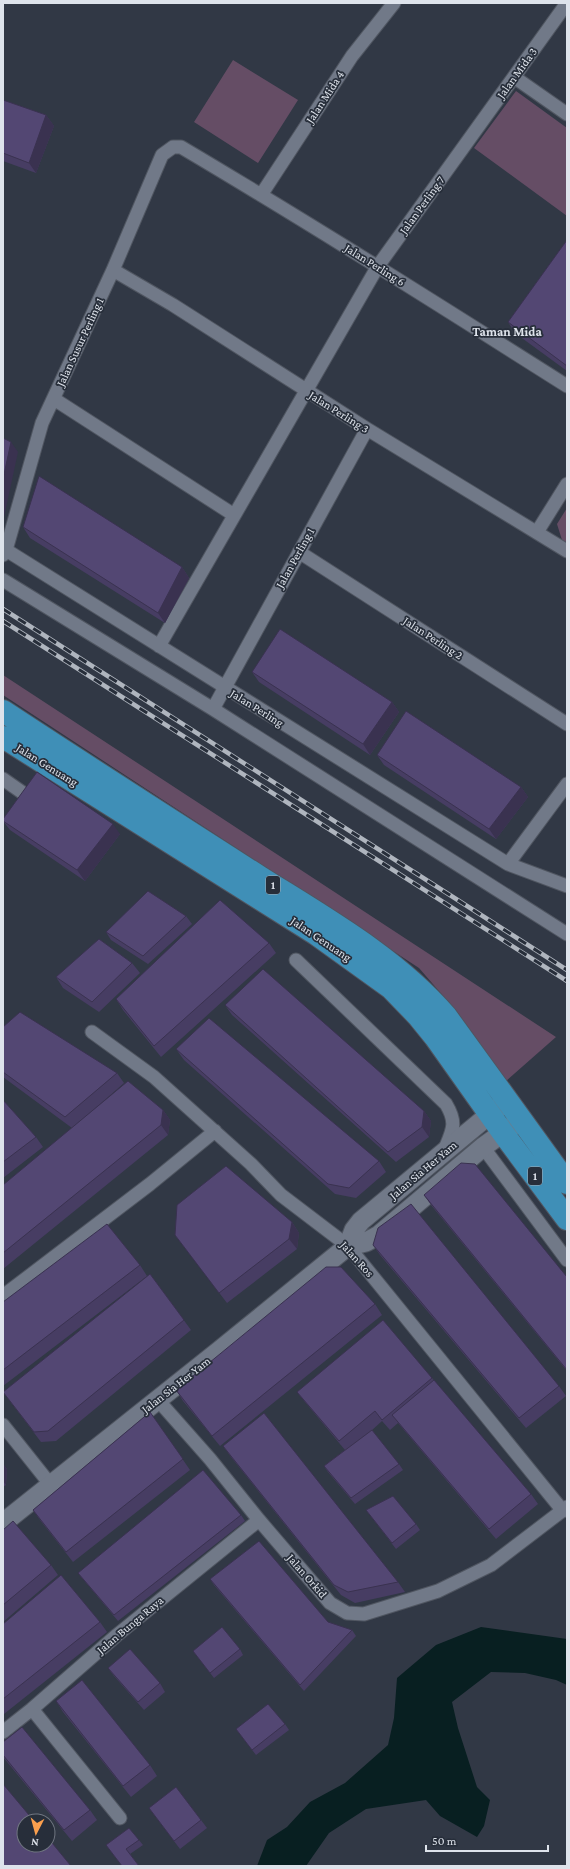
<svg xmlns="http://www.w3.org/2000/svg" width="570" height="1869" viewBox="0 0 570 1869" font-family="'Crimson Pro',serif">
	<style>
		.green { fill: #654d65 }
		.water { fill: #081f21 }
		.lines { fill: none; stroke-linecap: round; stroke-linejoin: round }
		.street-casing { stroke: #505661; stroke-width: 15 }
		.secondary-casing { stroke: #505661; stroke-width: 21 }
		.highway-casing { stroke: #505661; stroke-width: 24 }
		.street { stroke: #717988; stroke-width: 13 }
		.secondary { stroke: #717988; stroke-width: 19 }
		.highway { stroke: #3f8fb7; stroke-width: 22 }
		.rail-casing { stroke: #afb5be; stroke-width: 4.5 }
		.rail { stroke: #272e3a; stroke-width: 3; stroke-dasharray: 9; stroke-linecap: butt }
		.wall { fill: #473d63 }
		.shaded-wall { fill: #3a3250 }
		.building { fill: #534773; stroke: #3a3250 }
		.labels { text-anchor: middle; dominant-baseline: central; stroke-width: 3.5; stroke-linejoin: round; paint-order: stroke }
		.shield { fill: #272e3a; stroke: #a7adb6; stroke-width: 1 }
		.shield-label { font-size: 11px; font-weight: bold; fill: #dee3eb }
		.street-label { font-size: 12px; fill: #dee3eb; stroke: #272e3a }
		.neighbourhood-label { font-size: 13px; font-weight: bold; fill: #dee3eb; stroke: #272e3a }
	</style>
	<rect width="100%" height="100%" fill="#313845"/>
	<path class="green" d="M233 60 298 100 258 163 194 122Z
		M516 91 567 128V216L474 148Z
		M567 508V544L562 540 557 524Z
		M3 675 556 1037 505 1082 458 1013 419 968 3 695Z"/>
	<path class="water" d="M481 1627 567 1639V1685L556 1680 525 1673 491 1672 452 1702 458 1728 477 1787 490 1800 484 1826 477 1837 440 1816 426 1800 366 1809 329 1833 306 1866H257L267 1840 287 1827 310 1802 345 1783 388 1745 394 1718 397 1678 436 1645Z"/>
	<g class="lines">
		<defs>
			<path id="street" d="M514 77 567 114
				M261 195 352 56 394 3
				M113 270 173 305 367 429 567 551
				M54 399 234 515
				M537 532 567 484
				M6 550 508 864 567 886
				M299 552 567 724
				M3 555 6 550 42 423 113 270 162 155 173 147H181C311 224 439 305 567 386
				M3 580 213 709 567 934
				M159 646 378 266 567 3
				M213 709 367 429
				M3 779 23 793
				M508 864 567 784
				M296 960 446 1104C458 1124 452 1131 444 1151
				M92 1032 154 1077 251 1164 281 1195 348 1246 563 1511
				M483 1147 567 1260
				M3 1296 150 1184 215 1131
				M157 1399 210 1459 259 1520 330 1603 347 1613 364 1614 438 1591 491 1565 567 1507
				M3 1425 50 1484
				M32 1709 120 1818
				M3 1732 32 1709 117 1635 259 1520"/>
			<path id="secondary" d="M348 1246 354 1230 361 1221 501 1105
				M3 1523 219 1351 348 1246 366 1242 379 1235 483 1147 515 1124"/>
			<path id="highway" d="M3 711C88 767 174 822 260 877 325 918 395 957 446 1016L567 1183
				M3 737 316 934 391 988 418 1016 435 1037 503 1133 567 1219"/>
		</defs>
		<use href="#street" class="street-casing"/>
		<use href="#secondary" class="secondary-casing"/>
		<use href="#highway" class="highway-casing"/>
		<use href="#street" class="street"/>
		<use href="#secondary" class="secondary"/>
		<use href="#highway" class="highway"/>
		<defs>
			<path id="rail" d="M3 609 567 970
				M3 621 567 981"/>
		</defs>
		<use href="#rail" class="rail-casing"/>
		<use href="#rail" class="rail"/>
	</g>
	<path class="wall" d="M3 100 46 115 54 126 36 173 3 161Z
		M567 240V371L515 333 508 322Z
		M23 527 182 567 189 578 165 623 30 538Z
		M252 672 392 702 399 712 370 755 259 682Z
		M377 755 521 787 528 797 496 839 384 765Z
		M3 819 120 834 85 881 10 830 3 821Z
		M186 916 192 924 148 964 111 940 106 932Z
		M269 943 276 953 161 1057 123 1010 116 999Z
		M132 963 140 973 99 1012 63 988 56 977Z
		M225 1005 424 1111 431 1121 429 1137 396 1162 232 1015Z
		M3 1027 117 1073 124 1083 81 1121 163 1110 170 1120 168 1135 3 1269V1185L72 1128 3 1077Z
		M176 1049 379 1161 386 1172 356 1198 335 1194 184 1060Z
		M3 1100 36 1137 43 1147 3 1178Z
		M424 1195 567 1277V1371L431 1205Z
		M292 1222 299 1233 297 1249 227 1303 175 1235Z
		M373 1245 559 1386 566 1396 526 1428 380 1255Z
		M140 1265 147 1276 3 1386V1302Z
		M150 1274 191 1330 56 1441 41 1442 3 1392Z
		M375 1304 382 1315 220 1446 183 1401 176 1390Z
		M432 1378 531 1494 538 1504 496 1539 398 1423 390 1430 382 1421 371 1431 399 1464 403 1470 355 1504 328 1472 324 1466 345 1450 305 1402 297 1392Z
		M150 1412 190 1470 73 1562 40 1520 33 1510Z
		M223 1446 398 1582 405 1592 355 1603 341 1595 231 1457Z
		M3 1464 7 1469 6 1485 3 1487Z
		M366 1510 416 1524 420 1530 396 1549Z
		M241 1515 245 1521 118 1621 82 1578 78 1573Z
		M3 1530 51 1565 58 1575 3 1622Z
		M210 1579 328 1622 352 1630 356 1636 304 1691 214 1585Z
		M100 1622 107 1632 4 1714H3V1624Z
		M240 1649 243 1655 214 1678 193 1651Z
		M108 1668 160 1683 165 1692 144 1710 114 1676Z
		M56 1701 150 1765 157 1776 131 1797 63 1712Z
		M285 1724 289 1730 256 1755 236 1729Z
		M3 1755 90 1810 97 1820 72 1841 3 1757Z
		M149 1808 201 1820 207 1828 180 1849Z
		M139 1840 143 1845 130 1854 139 1866H122L110 1850Z"/>
	<path class="shaded-wall" d="M46 115 54 126 36 173 29 163Z
		M11 442 18 452 3 522V479Z
		M182 567 189 578 165 623 158 613Z
		M392 702 399 712 370 755 363 744Z
		M521 787 528 797 496 839 489 829Z
		M113 824 120 834 85 881 77 870Z
		M163 1110 170 1120 168 1135 161 1125Z
		M424 1111 431 1121 429 1137 422 1127Z
		M292 1222 299 1233 297 1249 289 1239Z
		M3 1464 7 1469 6 1485 3 1481Z"/>
	<path class="building" d="M3 100 46 115 29 163 3 153Z
		M567 240V366L508 322Z
		M3 438 11 442 3 479Z
		M39 476 182 567 158 613 23 527Z
		M280 629 392 702 363 744 252 672Z
		M406 711 521 787 489 829 377 755Z
		M37 772 113 824 77 870 3 821V819Z
		M148 891 186 916 143 956 106 932Z
		M220 900 269 943 154 1046 116 999Z
		M99 939 132 963 92 1002 56 977Z
		M263 969 424 1111 422 1127 388 1152 225 1005Z
		M20 1012 117 1073 65 1117 3 1072V1027Z
		M209 1018 379 1161 349 1188 328 1184 176 1049Z
		M128 1081 163 1110 161 1125 3 1253V1185Z
		M3 1100 36 1137 3 1162Z
		M461 1163 475 1164 567 1277V1370L424 1195Z
		M226 1166 292 1222 289 1239 219 1293 175 1235 177 1205Z
		M411 1204 559 1386 519 1418 373 1245 378 1228Z
		M107 1224 140 1265 3 1370V1302Z
		M326 1267H341L375 1304 212 1436 176 1390Z
		M150 1274 184 1320 48 1431 34 1432 3 1392Z
		M383 1320 432 1378 382 1420 375 1411 339 1441 297 1392Z
		M434 1380 531 1494 489 1529 392 1415Z
		M150 1412 183 1459 66 1552 33 1510Z
		M264 1413 398 1582 348 1592 334 1585 223 1446Z
		M372 1430 399 1464 351 1498 324 1466Z
		M203 1470 241 1515 114 1615 78 1573Z
		M393 1496 416 1524 392 1543 366 1510Z
		M13 1521 51 1565 3 1605V1530Z
		M259 1541 328 1622 352 1630 300 1685 210 1579Z
		M61 1575 100 1622 3 1699V1624Z
		M222 1627 240 1649 210 1673 193 1651Z
		M130 1649 160 1683 138 1702 108 1668Z
		M82 1680 150 1765 123 1786 56 1701Z
		M268 1704 285 1724 252 1750 236 1729Z
		M22 1727 90 1810 64 1830 3 1755V1742Z
		M3 1784 34 1821H24V1845H48V1838L71 1866H3Z
		M176 1787 201 1820 174 1841 149 1808Z
		M129 1828 139 1840 126 1849 139 1866H122L106 1845Z"/>
	<g class="labels">
		<g class="shield">
			<rect x="266" y="876" width="14" height="18" rx="3"/>
			<rect x="528" y="1167" width="14" height="18" rx="3"/>
		</g>
		<g class="shield-label">
			<text x="273" y="885">1</text>
			<text x="535" y="1176">1</text>
		</g>
		<g class="street-label">
			<text transform="translate(517 73) rotate(-54)">Jalan Mida 3</text>
			<text transform="translate(325 97) rotate(-57)">Jalan Mida 4</text>
			<text transform="translate(422 205) rotate(-54)">Jalan Perling 7</text>
			<text transform="translate(375 265) rotate(32)">Jalan Perling 6</text>
			<text transform="translate(80 342) rotate(-65)">Jalan Susur Perling 1</text>
			<text transform="translate(339 412) rotate(32)">Jalan Perling 3</text>
			<text transform="translate(295 558) rotate(-61)">Jalan Perling 1</text>
			<text transform="translate(433 638) rotate(33)">Jalan Perling 2</text>
			<text transform="translate(257 708) rotate(32)">Jalan Perling</text>
			<text transform="translate(47 765) rotate(32)">Jalan Genuang</text>
			<text transform="translate(321 939) rotate(34)">Jalan Genuang</text>
			<text transform="translate(423 1170) rotate(-40)">Jalan Sia Her Yam</text>
			<text transform="translate(357 1259) rotate(48)">Jalan Ros</text>
			<text transform="translate(176 1385) rotate(-38)">Jalan Sia Her Yam</text>
			<text transform="translate(307 1576) rotate(49)">Jalan Orkid</text>
			<text transform="translate(130 1625) rotate(-40)">Jalan Bunga Raya</text>
		</g>
		<g class="neighbourhood-label">
			<text x="507" y="331">Taman Mida</text>
		</g>
	</g>
	<rect width="570" height="1869" fill="none" stroke="#dee3eb" stroke-width="8"/>
	<g transform="translate(36 1833) rotate(186)"><circle r="19" fill="#272e3a" stroke="#707681"/>
	<path d="M0-3L7 15L0 10L-7 15Z" fill="#fa9f4e"/>
	<text y="-6" font-size="11" font-weight="bold" text-anchor="middle" fill="#dee3eb">N</text>
	</g>
	<path d="M426 1845v6h122v-6" fill="none" stroke="#dee3eb" stroke-width="2"/>
	<text x="432" y="1845" font-size="12" fill="#dee3eb" stroke="#272e3a" stroke-width="3" paint-order="stroke">50 m</text>
</svg>
